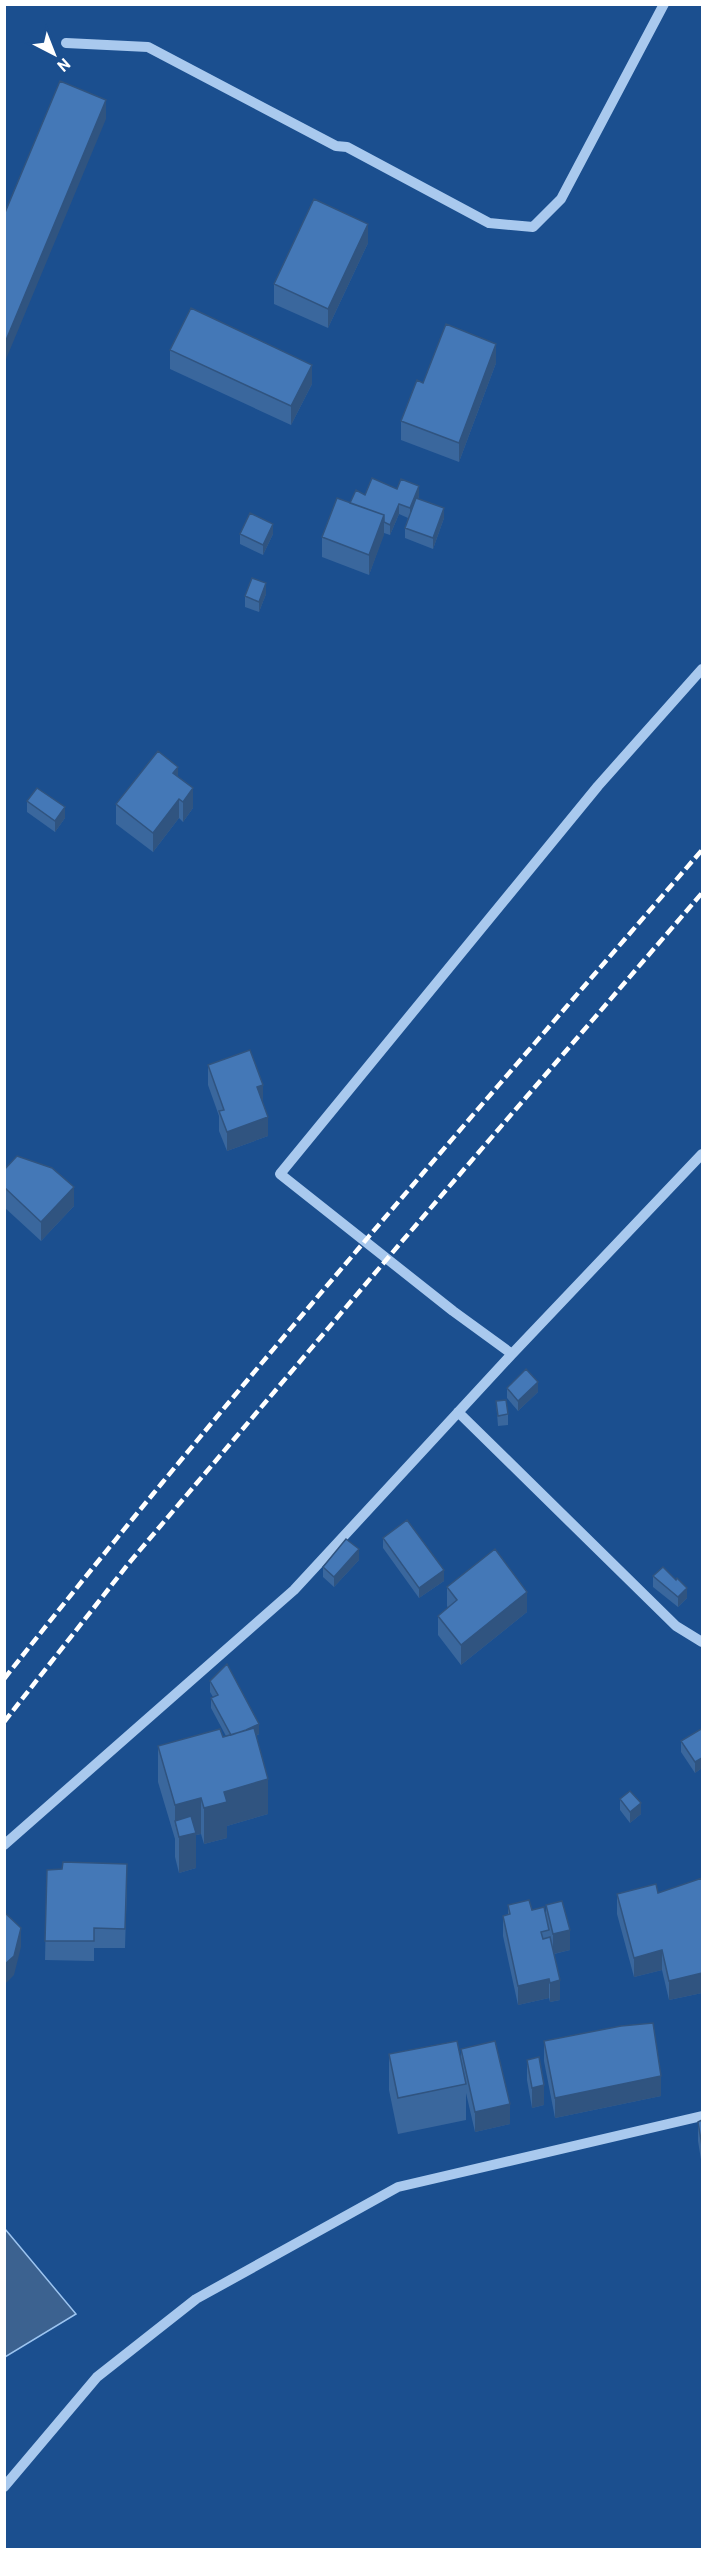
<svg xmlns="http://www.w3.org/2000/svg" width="707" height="2554" viewBox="0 0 707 2554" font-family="Barlow,sans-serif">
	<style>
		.water { fill: #3c6290; stroke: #9cc4f0; stroke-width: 1.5 }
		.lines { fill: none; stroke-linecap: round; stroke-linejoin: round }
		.minor { stroke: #a9c9ee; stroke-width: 10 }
		.rail { stroke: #fff; stroke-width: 4.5; stroke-dasharray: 10 4.5; stroke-linecap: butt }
		.wall { fill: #3a679d }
		.shaded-wall { fill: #305480 }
		.building { fill: #4478b7; stroke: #305480; stroke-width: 1.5 }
	</style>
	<rect width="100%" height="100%" fill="#1b4f8f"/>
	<path class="water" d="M5 2229 76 2314 5 2357H4Z"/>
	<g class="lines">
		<path class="minor" d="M66 43 148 47 336 146 347 147 489 223 533 227 561 199 664 4
			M512 1354 453 1311 280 1174 598 786 702 669
			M458 1412 676 1626 702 1642
			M4 1845 294 1590 512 1354 702 1154
			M4 2487 97 2377 196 2299 398 2187 702 2116"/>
		<path class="rail" d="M4 1679C228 1395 466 1123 702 850
			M4 1722 129 1563 398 1246 702 893"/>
	</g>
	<path class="wall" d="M368 243 328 328 274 304V284Z
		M170 350 312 384 291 425 170 369Z
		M496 363 459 462 401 440V421Z
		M397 489 419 496 418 499 444 518 433 549 405 538V528L408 518 399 514 390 535 384 533 369 575 322 557V537L350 503 365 495Z
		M240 534H273L263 555 240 544Z
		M266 594 259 612 245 607V596Z
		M178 777 193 808 183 822 179 818 153 852 116 824V804Z
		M27 801 65 818 55 832 27 812Z
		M208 1065 263 1104 268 1136 227 1151 219 1131V1116L208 1085Z
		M4 1170 74 1206 41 1241 4 1207Z
		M507 1388 538 1392 518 1411 507 1398Z
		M496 1401 508 1414V1425L498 1426Z
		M383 1538 444 1581 419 1598 383 1548Z
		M359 1560 334 1587 323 1577V1567Z
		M653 1576 687 1598 678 1607 653 1587Z
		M447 1587 527 1612 461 1665 438 1635V1616L448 1608 447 1606Z
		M210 1681 259 1734 256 1736 268 1814 227 1826V1838L204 1844 201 1834 196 1835V1868L179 1873 175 1857V1839L158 1782V1746L226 1736 211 1708V1698L213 1697 210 1692Z
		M702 1719V1768L695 1773 681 1752V1741L701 1729V1720Z
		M620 1799 641 1814 630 1823 620 1810Z
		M47 1870 127 1883 125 1948H94V1961L45 1960Z
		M702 1878V1993L669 2000 662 1970 634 1977 617 1914V1894L658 1893Z
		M508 1905 532 1910 546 1916V1905L570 1950 554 1954 560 2000 550 2002 549 1998 518 2005 503 1936V1916L508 1915Z
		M544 2041 661 2096 555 2118 544 2061Z
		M461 2049 510 2124 475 2132 466 2093V2120L398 2134 389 2090V2054L461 2058Z
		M527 2060 544 2105 532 2108 527 2080Z
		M702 2120V2166L698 2141V2122Z"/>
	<path class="shaded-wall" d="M106 100V119L4 364V345Z
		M368 224V243L328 328V309Z
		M496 344V363L459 462V443Z
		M312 365V384L291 425V406Z
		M419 486V496L410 518V508Z
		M399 504V514L390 535V525Z
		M444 508V518L433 549V538Z
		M384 515V535L369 575V555Z
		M273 524V534L263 555V545Z
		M266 583V594L259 612V602Z
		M178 767V786L173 773Z
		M193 788V808L183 822V802Z
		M179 799V818L153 852V833Z
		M65 807V818L55 832V821Z
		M263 1085V1104L257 1087Z
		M268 1117V1136L227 1151V1132Z
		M74 1187V1206L41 1241V1222Z
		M538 1382V1392L518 1411V1401Z
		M359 1549V1560L334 1587V1577Z
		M444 1570V1581L419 1598V1588Z
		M687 1588V1598L678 1607V1597Z
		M527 1592V1612L461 1665V1645Z
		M259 1724V1734L232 1748V1738Z
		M702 1758V1768L695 1773V1762Z
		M268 1779V1814L227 1826V1838L204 1844V1808L224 1792Z
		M201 1798V1834L196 1835V1868L179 1873V1837L175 1823V1805Z
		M641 1803V1814L630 1823V1812Z
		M21 1928V1947L14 1975 4 1985V1965Z
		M570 1930V1950L553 1954V1934Z
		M662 1950V1970L634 1977V1958Z
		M702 1973V1993L669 2000V1981Z
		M549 1979V1998L518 2005V1986Z
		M560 1980V2000L550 2002V1983Z
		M661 2076V2096L555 2118V2098Z
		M544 2085V2105L532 2108V2088Z
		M510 2104V2124L475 2132V2112Z"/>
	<path class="building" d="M60 81 106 100 4 345V215Z
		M314 199 368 224 328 309 274 284Z
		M191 308 312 365 291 406 170 350Z
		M446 324 496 344 459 443 401 421 417 380 423 383Z
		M372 478 397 489 401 479 419 486 410 508 399 504 390 525 384 522V515L350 503 356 490 365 495Z
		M337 498 384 515 369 555 322 537Z
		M416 498 444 508 433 538 405 528Z
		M250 513 273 524 263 545 240 534Z
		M252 578 266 583 259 602 245 596Z
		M158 751 178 767 173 773 193 788 183 802 179 799 153 833 116 804Z
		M37 788 65 807 55 821 27 801Z
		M250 1050 263 1085 257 1087 268 1117 227 1132 219 1111 224 1110 208 1065Z
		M17 1156 52 1168 74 1187 41 1222 4 1187V1170Z
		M526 1369 538 1382 518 1401 507 1388Z
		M506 1400 508 1414 498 1416 496 1401Z
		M407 1520 444 1570 419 1588 383 1538Z
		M346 1539 359 1549 334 1577 323 1567Z
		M495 1549 527 1592 461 1645 438 1616 457 1600 447 1587Z
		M663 1567 676 1580 677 1578 687 1588 678 1597 653 1576Z
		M227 1664 259 1724 246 1730 231 1735 211 1698 218 1695 210 1681Z
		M254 1728 268 1779 224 1792 227 1802 204 1808 201 1798 175 1805 158 1746 220 1729 223 1737Z
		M701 1729 702 1731V1758L695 1762 681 1741Z
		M630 1791 641 1803 630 1812 620 1799Z
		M191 1816 196 1833 179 1837 175 1821Z
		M63 1862 127 1864 125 1929 94 1928V1941H45L47 1870 62 1869Z
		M702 1878V1973L669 1981 662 1950 634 1958 617 1894 656 1884 658 1893Z
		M529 1900 532 1910 544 1907 549 1930 541 1932 543 1939 550 1937 560 1980 550 1983 549 1979 518 1986 503 1916 510 1914 508 1905Z
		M562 1901 570 1930 553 1934 546 1905Z
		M4 1912 21 1928 14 1956 4 1965Z
		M653 2023 661 2076 555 2098 544 2041 621 2026Z
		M457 2041 466 2084 398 2098 389 2054Z
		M495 2041 510 2104 475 2112 461 2049Z
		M539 2057 544 2085 532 2088 527 2060Z
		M702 2120V2146L698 2122Z"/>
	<rect width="707" height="2554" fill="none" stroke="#ffffff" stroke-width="12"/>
	<g transform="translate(54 54) rotate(138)" stroke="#1b4f8f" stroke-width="4.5" paint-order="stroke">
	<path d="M0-4.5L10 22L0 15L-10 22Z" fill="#ffffff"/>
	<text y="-9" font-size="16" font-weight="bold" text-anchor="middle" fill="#ffffff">N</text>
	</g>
</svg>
